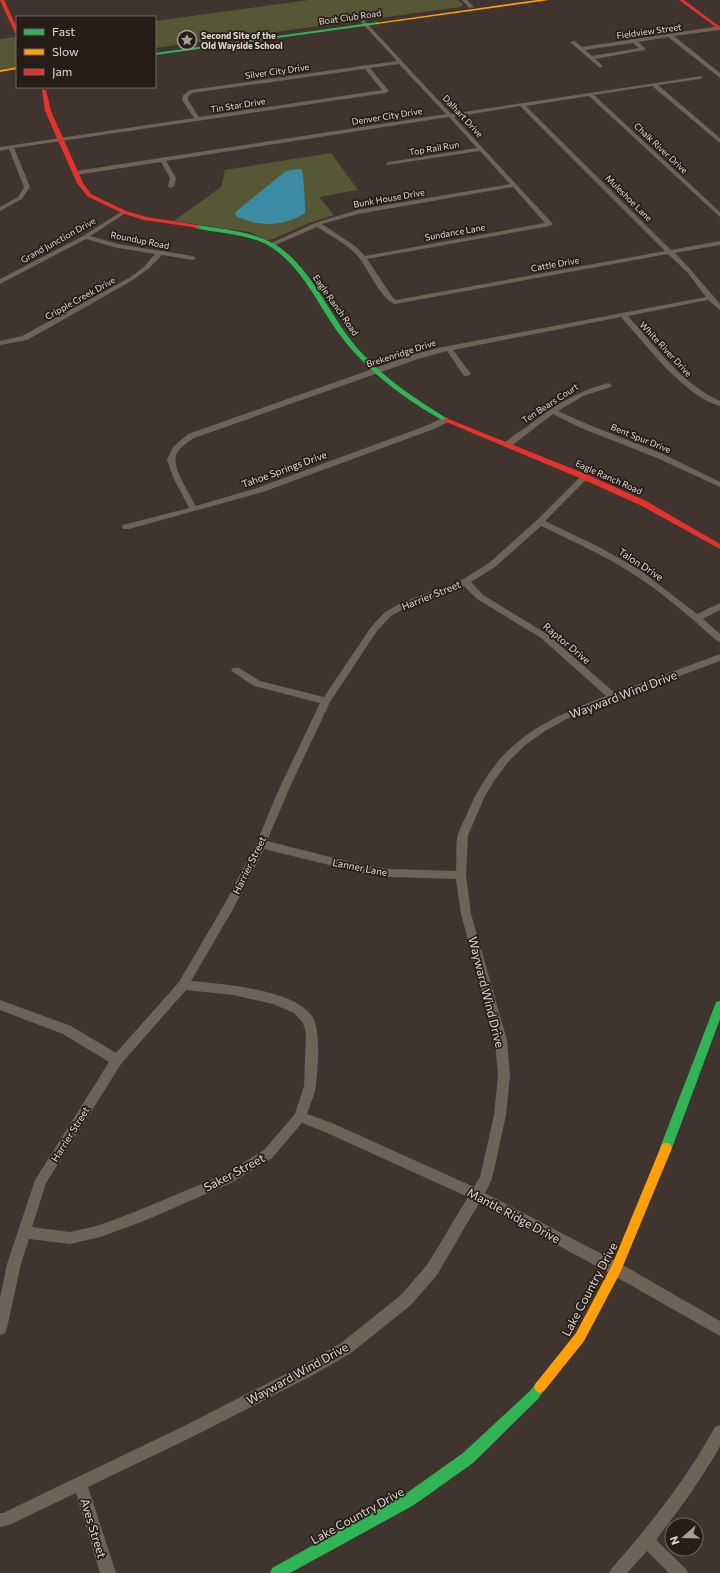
<svg xmlns="http://www.w3.org/2000/svg" width="720" height="1573" viewBox="0 0 720 1573" font-family="Commissioner,sans-serif">
	<style>
		.green { fill: #565835 }
		.water { fill: #3b8ca2 }
		.lines { fill: none; stroke-linecap: round; stroke-linejoin: round }
		.street { fill: #6e6356; fill-rule: evenodd }
		.fast { fill: #30b455; fill-rule: evenodd }
		.slow { fill: #ff9f0a; fill-rule: evenodd }
		.jam { fill: #e5322d; fill-rule: evenodd }
		.labels { text-anchor: middle; dominant-baseline: central; stroke-width: 3.5; stroke-linejoin: round; paint-order: stroke }
		.far-street-label { font-size: 9px; fill: #e3d6cf; stroke: #261d18 }
		.far-poi-label { font-size: 9px; font-weight: bold; fill: #e3d6cf; stroke: #261d18; text-anchor: start }
		.street-label { font-size: 10px; fill: #e3d6cf; stroke: #261d18 }
		.near-street-label { font-size: 12px; fill: #e3d6cf; stroke: #261d18 }
	</style>
	<rect width="100%" height="100%" fill="#40342e"/>
	<path class="green" d="M309 0H458L463 4 461 7 155 48V21Z
		M16 37 17 67 0 69V39Z
		M331 153 358 190 319 197 334 215 309 223 273 239 267 240 250 232 174 221 221 187 225 170Z"/>
	<path class="water" d="M299 169 302 170C303 173 306 210 305 213 284 227 258 227 236 216L235 213 239 209 286 171Z"/>
	<g class="lines">
		<path class="street" d="M462 0H467L474 7 469 8Z
			M363 19 451 114 702 76V78L700 79 658 85 720 138V143L652 86 594 95 720 212V217L589 96 526 106 671 250 720 241V245L675 253 691 270 720 304V310L708 300 628 316C656 347 682 384 720 401V406C685 397 646 345 621 317L453 350 471 374 467 376H464L447 351 418 359 194 438C188 442 181 446 177 453 170 466 190 494 196 506L257 488 428 425 442 418H448V422L434 429 263 492 129 529H123L122 527 123 525 189 508 173 477 167 460 173 447 188 434 412 355 438 348 706 297 687 272 668 254 395 304C382 300 369 272 361 260 350 245 332 237 317 227L273 246H269V244L315 223 357 210 510 184 480 151 387 165V163L389 162 477 148 449 117 166 161 176 178 174 186 171 188 168 186 170 178 161 162 76 175 73 173 76 171 446 114 399 64 370 68 389 91 386 93 14 148 30 187 22 199 0 211V207L18 197 24 187 9 149 0 151V147L194 118 182 100 183 95 190 90 397 61 361 22V20ZM365 69 382 90 199 117 188 100V97L192 93ZM520 106 665 251 396 300 393 298 367 259 550 226 553 224 454 117ZM513 187 545 223 365 256 355 246 322 224 358 214Z
			M720 26V30L674 36 720 73V78L668 37 638 42 645 48V50L595 59 603 66 600 68 570 42 575 41 582 47ZM633 43 639 48 592 56 585 50Z
			M124 210 127 212 126 213 90 236 118 244 193 256 196 258 193 260 162 255 148 269 133 280 61 321 27 340 0 345V341L22 336 129 278 144 267 155 254 118 248 86 239 0 284V279L83 236Z
			M608 383 612 385 611 387 583 396 558 411 587 424 663 454 720 482V487L657 458 581 428 553 414 510 447H507L503 445C509 438 517 433 525 428 550 408 577 391 608 383Z
			M582 475H585L589 477 545 521 599 547 640 570 697 614 720 603V610L703 619 720 634V642L717 641C690 617 663 593 633 574 604 555 572 541 541 526L495 567 471 582 483 595 547 634 615 693 720 654V661L574 715 545 731 524 746 508 762 494 781 485 796 468 835 466 875 471 914 507 1040 510 1076 506 1115 492 1179 485 1193 621 1264 720 1321V1336L611 1274 479 1203 437 1275 411 1305 351 1353 315 1374 196 1435 88 1487 116 1573H100L76 1493 9 1525 0 1527V1513H3L186 1425 305 1364 341 1343 401 1295 427 1265 468 1197 325 1132 302 1123 272 1158 231 1183 144 1221 100 1237 70 1244 29 1239 21 1264 7 1328 5 1333 0 1335V1298L7 1264 35 1180 109 1062 63 1034 0 1010V1000L71 1026 116 1053 179 982 224 905 256 844 279 789 320 703 254 686 233 672 231 670 233 668H239L260 681 324 697 371 627 385 612 401 603 462 580 489 563 537 520ZM464 586 477 599 541 638 606 696C541 721 499 742 469 809 466 817 461 825 458 834 455 845 457 859 456 871L388 869 362 865 267 841 289 789 330 702 377 631 391 616 407 607ZM264 849 362 873 388 877 456 879 461 914 495 1040 498 1076 494 1115 480 1177 474 1187 332 1123 307 1114C310 1105 315 1094 316 1085 318 1069 321 1028 312 1016 292 989 223 984 191 981L232 911ZM186 990 233 995 273 1004 294 1013 303 1023 306 1033 304 1086 295 1114 264 1150 223 1175 137 1211 100 1225 70 1232 32 1227 46 1183 121 1064Z
			M720 1425V1446L714 1457 691 1493 656 1540 685 1568 688 1573H669L647 1551 627 1573H609L612 1568C651 1524 686 1479 715 1427Z"/>
		<path class="fast" d="M377 22 379 24 155 55V53Z
			M197 225C222 229 251 231 274 244 309 264 328 312 353 343 379 375 414 398 448 419V421H444C404 399 367 371 340 335 318 305 303 268 271 247 248 233 220 234 195 228L194 227Z
			M720 1001V1019L672 1148 670 1152 666 1153 662 1152 660 1148 715 1005 716 1002Z
			M540 1381 544 1383 546 1387 538 1399 473 1463 414 1505 290 1573H270L272 1568 404 1495 463 1453 530 1391 536 1383Z"/>
		<path class="slow" d="M537 0H549L377 24 375 23Z
			M17 67V69L0 72V70Z
			M666 1143 670 1144 672 1148 620 1273 584 1341 544 1391 540 1393 536 1391 534 1387 536 1383 576 1333 612 1265 662 1144Z"/>
		<path class="jam" d="M0 0H4L17 28V34L15 33Z
			M679 0H684L720 27V30Z
			M42 89 46 90 51 111 83 183 91 194 126 211 147 217 197 225 200 227 199 228 144 220 122 213 87 196 77 183 45 111Z
			M446 418 588 475 646 501 720 544V549L640 505 582 479 444 421 443 420Z"/>
	</g>
	<defs>
		<symbol id="sight-ring" viewBox="-11 -11 22 22"><circle r="9.5" fill="#261d18" stroke="#aa9d97" stroke-width="1.5"/><path d="M0-6L1.8-2.2L6-1.7L2.9 1.2L3.7 5.4L0 3.3L-3.7 5.4L-2.9 1.2L-6-1.7L-1.8-2.2Z" fill="#aa9d97"/></symbol>
	</defs>
	<g fill-rule="evenodd">
		<use href="#sight-ring" x="176" y="29" width="22" height="22"/>
	</g>
	<g class="labels">
		<g class="far-street-label">
			<text transform="translate(350 17) rotate(-8)">Boat Club Road</text>
			<text transform="translate(649 31) rotate(-8)">Fieldview Street</text>
			<text transform="translate(277 71) rotate(-8)">Silver City Drive</text>
			<text transform="translate(238 105) rotate(-9)">Tin Star Drive</text>
			<text transform="translate(387 116) rotate(-9)">Denver City Drive</text>
			<text transform="translate(463 116) rotate(47)">Dalhart Drive</text>
			<text transform="translate(434 148) rotate(-9)">Top Rail Run</text>
			<text transform="translate(661 148) rotate(43)">Chalk River Drive</text>
			<text transform="translate(389 198) rotate(-10)">Bunk House Drive</text>
			<text transform="translate(629 198) rotate(45)">Muleshoe Lane</text>
			<text transform="translate(455 232) rotate(-10)">Sundance Lane</text>
			<text transform="translate(58 240) rotate(-29)">Grand Junction Drive</text>
			<text transform="translate(140 240) rotate(11)">Roundup Road</text>
			<text transform="translate(555 264) rotate(-10)">Cattle Drive</text>
			<text transform="translate(80 298) rotate(-29)">Cripple Creek Drive</text>
			<text transform="translate(336 305) rotate(55)">Eagle Ranch Road</text>
			<text transform="translate(666 349) rotate(47)">White River Drive</text>
			<text transform="translate(401 353) rotate(-18)">Brekenridge Drive</text>
			<text transform="translate(550 403) rotate(-33)">Ten Bears Court</text>
			<text transform="translate(641 438) rotate(22)">Bent Spur Drive</text>
			<text transform="translate(609 477) rotate(24)">Eagle Ranch Road</text>
		</g>
		<g class="far-poi-label">
			<text x="201" y="35">Second Site of the<tspan x="201" dy="10">Old Wayside School</tspan></text>
		</g>
		<g class="street-label">
			<text transform="translate(284 469) rotate(-20)">Tahoe Springs Drive</text>
			<text transform="translate(641 564) rotate(33)">Talon Drive</text>
			<text transform="translate(431 595) rotate(-22)">Harrier Street</text>
			<text transform="translate(567 643) rotate(40)">Raptor Drive</text>
			<text transform="translate(249 865) rotate(-64)">Harrier Street</text>
			<text transform="translate(360 867) rotate(11)">Lanner Lane</text>
			<text transform="translate(70 1134) rotate(-58)">Harrier Street</text>
		</g>
		<g class="near-street-label">
			<text transform="translate(623 694) rotate(-21)">Wayward Wind Drive</text>
			<text transform="translate(487 992) rotate(76)">Wayward Wind Drive</text>
			<text transform="translate(234 1172) rotate(-28)">Saker Street</text>
			<text transform="translate(514 1215) rotate(28)">Mantle Ridge Drive</text>
			<text transform="translate(589 1289) rotate(-62)">Lake Country Drive</text>
			<text transform="translate(297 1373) rotate(-29)">Wayward Wind Drive</text>
			<text transform="translate(357 1515) rotate(-29)">Lake Country Drive</text>
			<text transform="translate(94 1528) rotate(73)">Aves Street</text>
		</g>
	</g>
	<rect x="16" y="16" width="140" height="72" fill="#261d18" stroke="#726761"/>
	<rect x="24" y="29" width="20" height="6" fill="#30b455" stroke="#726761"/>
	<text x="52" y="36" font-size="12" fill="#e3d6cf">Fast</text>
	<rect x="24" y="49" width="20" height="6" fill="#ff9f0a" stroke="#726761"/>
	<text x="52" y="56" font-size="12" fill="#e3d6cf">Slow</text>
	<rect x="24" y="69" width="20" height="6" fill="#e5322d" stroke="#726761"/>
	<text x="52" y="76" font-size="12" fill="#e3d6cf">Jam</text>
	<g transform="translate(684 1537) rotate(250)"><circle r="19" fill="#261d18" stroke="#726761"/>
	<path d="M0-3L7 15L0 10L-7 15Z" fill="#aa9d97"/>
	<text y="-6" font-size="11" font-weight="bold" text-anchor="middle" fill="#e3d6cf">N</text>
	</g>
</svg>
